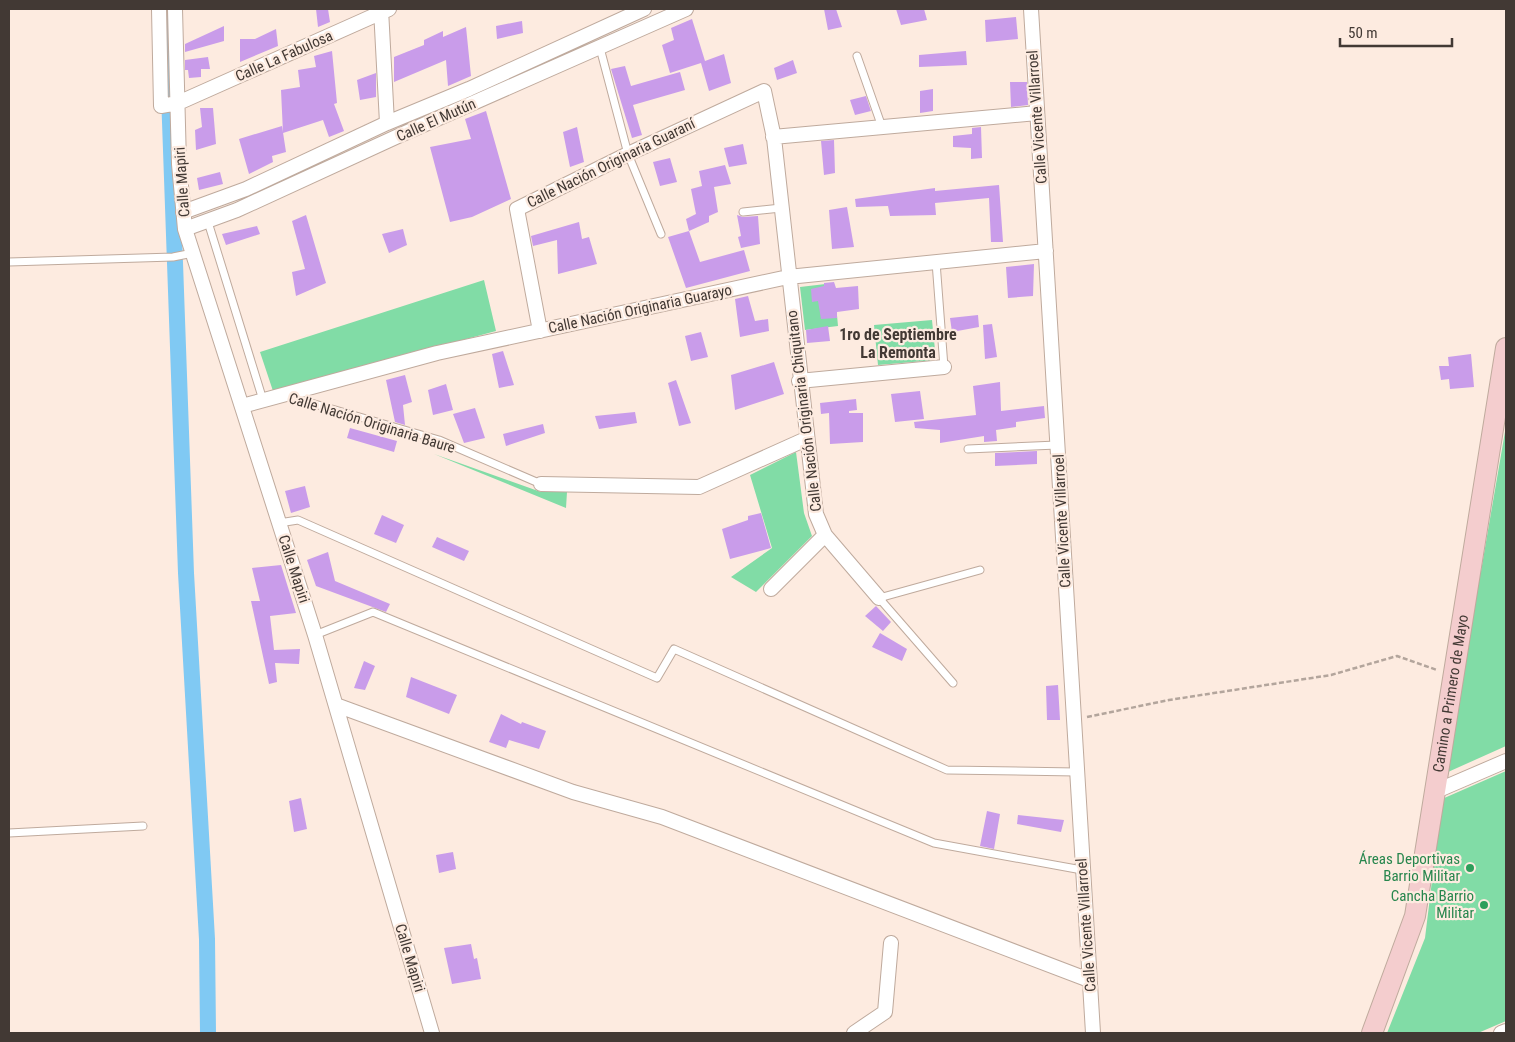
<svg xmlns="http://www.w3.org/2000/svg" width="1515" height="1042" viewBox="0 0 1515 1042" font-family="'Roboto Condensed',sans-serif">
	<style>
		.green { fill: #81dca6 }
		.lines { fill: none; stroke-linecap: round; stroke-linejoin: round }
		.canal { stroke: #80c9f3; stroke-width: 16 }
		.building { fill: #c99cea }
		.lane-casing { stroke: #bfaa9d; stroke-width: 9 }
		.street-casing { stroke: #bfaa9d; stroke-width: 16 }
		.secondary-casing { stroke: #bfaa9d; stroke-width: 22 }
		.path { stroke: #b3a59c; stroke-width: 2.5; stroke-dasharray: 5 2.5; stroke-linecap: butt }
		.lane { stroke: #fff; stroke-width: 7 }
		.street { stroke: #fff; stroke-width: 14 }
		.secondary { stroke: #f4cdce; stroke-width: 20 }
		.leisure-dot { fill: #2e9e5b; stroke: #fdebe0; stroke-width: 2 }
		.labels { text-anchor: middle; dominant-baseline: central; stroke-width: 4.5; stroke-linejoin: round; paint-order: stroke }
		.street-label { font-size: 15px; fill: #423934; stroke: #fdebe0 }
		.leisure-label { font-size: 15px; fill: #27864d; stroke: #fdebe0; text-anchor: end }
		.neighbourhood-label { font-size: 16px; font-weight: bold; fill: #423934; stroke: #fdebe0 }
	</style>
	<rect width="100%" height="100%" fill="#fdebe0"/>
	<path class="green" d="M484 280 496 331 273 391 260 352Z
		M834 283 838 326 805 330 800 287Z
		M932 320 936 360 878 365 874 325Z
		M1506 426V746L1448 772 1478 585 1474 574 1481 571Z
		M796 452 804 513 812 536 756 592 731 577 772 548 750 475Z
		M434 454 541 492H567L566 508Z
		M1506 771V1021L1478 1033H1387L1425 938 1442 799Z"/>
	<g class="lines">
		<path class="canal" d="M166 9 186 573 207 939 208 1033"/>
	</g>
	<path class="building" d="M316 9H328L330 22 318 27Z
		M824 9H836L842 27 828 30Z
		M896 9H924L927 20 901 25Z
		M1016 17 1018 39 986 42 985 20Z
		M692 19 705 61 724 54 731 83 709 91 701 63 670 73 662 45 674 40 671 28Z
		M522 21 523 33 497 39 496 26Z
		M224 26V41L185 52V44Z
		M466 27 471 76 448 86 446 60 394 82V57L424 45V40L443 31V37Z
		M276 29 278 46 240 62V39H255Z
		M332 51 337 103 334 104 344 131 329 137 323 120 283 133 281 90 300 87 298 70 316 67 314 56Z
		M966 51 967 65 919 67V55Z
		M208 57 210 69H201V77L189 78 188 70H185V60Z
		M793 60 797 73 777 80 774 68Z
		M625 66 631 86 680 72 685 90 633 105 642 135 632 138 611 69Z
		M376 73V97L360 100 357 80Z
		M1010 82H1027L1028 105 1011 107Z
		M933 89V111L920 113V91Z
		M866 96 871 111 855 115 850 100Z
		M200 108H213L216 144 196 150 195 130 202 127Z
		M486 111 511 199 472 217 450 222 430 147 471 139 465 119Z
		M282 126 286 152 272 156 273 162 249 174 239 139Z
		M577 127 584 162 570 167 563 132Z
		M981 127 982 158 971 159V148L953 147V136L972 134V128Z
		M834 140 835 173 824 175 821 141Z
		M743 144 747 164 729 167 724 148Z
		M670 158 677 182 660 186 653 162Z
		M725 165 731 184 714 187 718 212 709 216V222L689 231 686 219 696 214 691 189 702 186 699 171Z
		M220 172 223 184 199 190 197 178Z
		M999 185 1003 242H991L989 198 935 203 936 215 890 216 888 206 856 207 855 199 935 188V191Z
		M847 207 854 247 832 249 829 210Z
		M306 215 326 283 296 296 292 272 305 269 292 221Z
		M737 215 743 217 758 216 760 244 741 248 738 237 741 236Z
		M579 222 582 239 589 237 597 264 558 274 557 240 533 246 531 236Z
		M257 226 260 234 226 245 222 234Z
		M403 229 407 245 389 253 382 234Z
		M689 231 700 262 744 250 750 271 686 288 668 237Z
		M1034 264 1033 296 1008 298 1006 267Z
		M834 282 836 288 858 286 859 309 837 312V318L821 319 818 301 812 302 811 289 824 286V283Z
		M748 296 755 321 768 319 769 331 740 337 735 299Z
		M978 315 979 327 952 332 950 318Z
		M992 324 997 357 985 359 983 325Z
		M828 326 830 341 807 343 806 330Z
		M701 332 708 357 691 361 685 336Z
		M503 351 514 385 499 388 492 354Z
		M1471 354 1474 387 1450 389 1449 379 1441 380 1439 366H1449L1448 357Z
		M774 362 784 394 735 410 731 375Z
		M405 375 412 402 403 405 405 425 395 422 386 380Z
		M676 380 691 423 679 426 668 383Z
		M1000 382 1001 411 1044 406 1045 418 1016 422V427L996 430 997 441 984 442V436L940 443V430L915 428 914 422 976 415 973 386Z
		M446 384 453 410 433 415 428 390Z
		M920 391 924 419 895 422 891 394Z
		M856 399 857 410 849 411V413H863V442L830 444 829 413 821 414 820 403Z
		M475 408 485 438 464 443 453 414Z
		M635 412 637 423 599 429 595 416Z
		M543 424 545 433 506 446 503 434Z
		M350 428 397 441 394 452 347 438Z
		M1037 451V464L995 466V453Z
		M305 486 310 507 291 513 285 491Z
		M761 513 771 548 730 559 722 529 748 520V516Z
		M382 515 404 525 396 543 374 534Z
		M437 537 469 551 464 561 432 547Z
		M328 552 335 581 390 604 386 612 316 586 307 560Z
		M281 565 296 613 270 616 274 650 300 649 299 664 275 663 277 682 269 684 251 601H260L252 568Z
		M876 606 891 622 883 631 865 616Z
		M880 633 907 649 902 661 872 647Z
		M364 661 375 666 365 690 354 688Z
		M411 677 457 695 449 714 406 697Z
		M1058 685 1060 720H1047L1046 686Z
		M501 714 521 724 522 722 546 731 539 749 509 740 506 748 489 742Z
		M301 798 307 829 294 832 289 801Z
		M987 811 1000 814 994 849 980 846Z
		M1018 815 1064 820 1061 832 1017 824Z
		M453 852 456 869 439 873 436 855Z
		M471 944 474 959 477 958 481 979 452 984 444 948Z"/>
	<g class="lines">
		<defs>
			<path id="lane" d="M600 48 628 154 661 234
				M857 56 882 127
				M743 212 781 208
				M208 222 263 400
				M9 262 173 257 193 253
				M936 262 944 367
				M287 396 439 440 541 484
				M968 449 1057 445
				M279 523 298 520 657 678 674 649 947 770 1076 772
				M315 635 373 612 934 843 1082 870
				M953 683 879 598 980 570
				M9 833 143 826"/>
			<path id="street" d="M159 9 161 106 178 103 389 9
				M175 9 179 164 185 229 315 635 432 1033
				M381 9 387 123
				M1031 9 1093 1033
				M773 137 1037 113
				M183 212 246 189 387 123 469 89 644 9
				M185 229 237 210 396 137 686 9
				M540 331 517 209 628 154 764 91 774 138 816 514 825 535 879 598
				M799 381 944 367
				M242 406 437 353 788 277 1046 251
				M541 484 699 487 806 439
				M771 589 825 535
				M336 705 573 792 662 817 1089 980
				M1434 792 1506 761
				M854 1033 885 1012 891 943
				M1501 1033 1506 1031"/>
			<g id="secondary">
				<path id="s1" d="M1372 1033 1415 916 1506 348"/>
			</g>
		</defs>
		<use href="#lane" class="lane-casing"/>
		<use href="#street" class="street-casing"/>
		<use href="#secondary" class="secondary-casing"/>
		<path class="path" d="M1087 717 1169 700 1331 675 1397 656 1437 670"/>
		<use href="#lane" class="lane"/>
		<use href="#street" class="street"/>
		<use href="#secondary" class="secondary"/>
	</g>
	<g class="leisure-dot">
		<circle cx="1470" cy="868" r="5"/>
		<circle cx="1484" cy="905" r="5"/>
	</g>
	<g class="labels">
		<g class="street-label">
			<text transform="translate(284 56) rotate(-24)">Calle La Fabulosa</text>
			<text transform="translate(1037 117) rotate(-94)">Calle Vicente Villarroel</text>
			<text transform="translate(436 120) rotate(-24)">Calle El Mutún</text>
			<text transform="translate(611 163) rotate(-26)">Calle Nación Originaria Guaraní</text>
			<text transform="translate(182 182) rotate(-94)">Calle Mapiri</text>
			<text transform="translate(640 309) rotate(-12)">Calle Nación Originaria Guarayo</text>
			<text transform="translate(804 411) rotate(-97)">Calle Nación Originaria Chiquitano</text>
			<text transform="translate(372 423) rotate(17)">Calle Nación Originaria Baure</text>
			<text transform="translate(1062 521) rotate(-93)">Calle Vicente Villarroel</text>
			<text transform="translate(294 569) rotate(72)">Calle Mapiri</text>
			<text stroke="none"><textPath href="#s1" startOffset="350">Camino a Primero de Mayo</textPath></text>
			<text transform="translate(1086 925) rotate(-94)">Calle Vicente Villarroel</text>
			<text transform="translate(410 958) rotate(73)">Calle Mapiri</text>
		</g>
		<g class="leisure-label">
			<text x="1460" y="859">Áreas Deportivas<tspan x="1460" dy="17">Barrio Militar</tspan></text>
			<text x="1474" y="896">Cancha Barrio<tspan x="1474" dy="17">Militar</tspan></text>
		</g>
		<g class="neighbourhood-label">
			<text x="898" y="334">1ro de Septiembre<tspan x="898" dy="18">La Remonta</tspan></text>
		</g>
	</g>
	<rect width="1515" height="1042" fill="none" stroke="#423934" stroke-width="20"/>
	<path d="M1340 38v8h112v-8" fill="none" stroke="#423934" stroke-width="2.5"/>
	<text x="1348" y="38" font-size="15" fill="#423934" stroke="#fdebe0" stroke-width="4" paint-order="stroke">50 m</text>
</svg>
